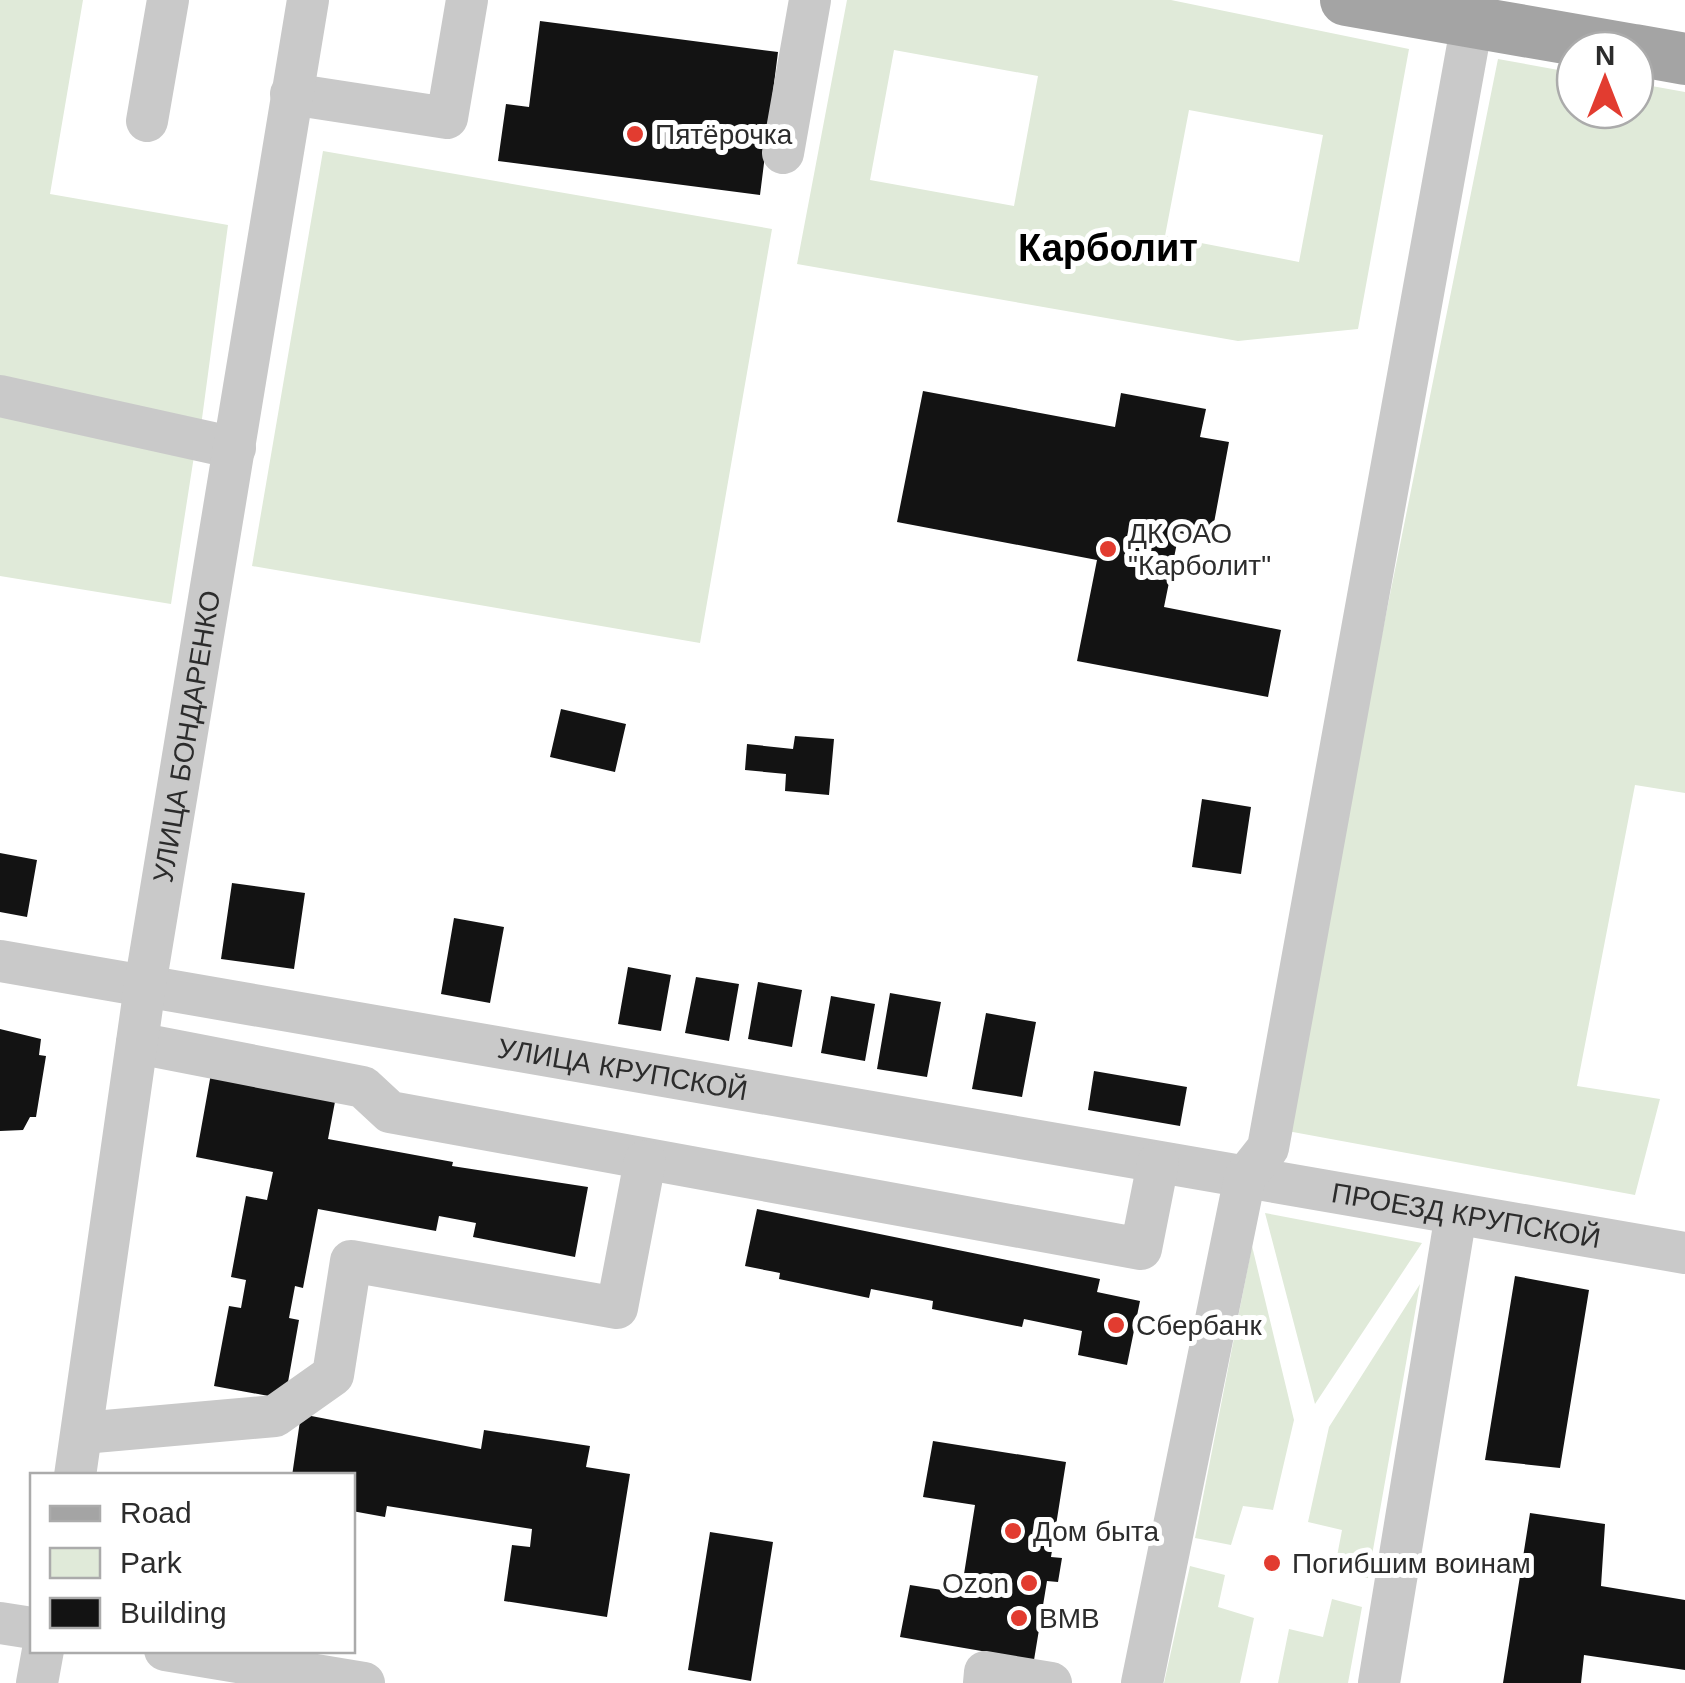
<svg xmlns="http://www.w3.org/2000/svg" width="1685" height="1683" viewBox="0 0 1685 1683" font-family="Arial,sans-serif">
	<style>
		.green { fill: #e0ead9; fill-rule: evenodd }
		.building { fill: #131313 }
		.lines { fill: none; stroke-linecap: round; stroke-linejoin: round }
		.minor { stroke: #c9c9c9; stroke-width: 42 }
		.major { stroke: #a4a4a4; stroke-width: 52 }
		.poi-dot { fill: #e23c30; stroke: #fff; stroke-width: 4 }
		.labels { text-anchor: middle; dominant-baseline: central; stroke-width: 10; stroke-linejoin: round; paint-order: stroke }
		.poi-label { font-size: 28px; fill: #2c2c2c; stroke: #fff; text-anchor: start }
		.street-label { font-size: 28px; fill: #2c2c2c; stroke: #fff }
		.district-label { font-size: 38px; font-weight: bold; fill: #000; stroke: #fff }
	</style>
	<rect width="100%" height="100%" fill="#fff"/>
	<path class="green" d="M0 0H83L50 194 228 225 201 426 0 381Z
		M847 0H1171L1409 49 1358 329 1238 341 797 264ZM894 50 1038 76 1014 206 870 180ZM1189 110 1323 135 1299 262 1165 236Z
		M1498 59 1575 73V110H1635V83L1685 92V793L1635 785 1577 1086 1660 1099 1635 1195 1282 1130Z
		M323 151 772 229 700 643 252 566Z
		M0 413 194 456 171 604 0 576Z
		M1265 1213 1422 1243 1315 1404Z
		M1252 1246 1294 1420 1273 1510 1243 1506 1231 1545 1195 1538Z
		M1420 1284 1368 1578 1334 1572 1342 1530 1308 1522 1329 1427Z
		M1190 1566 1225 1575 1218 1607 1254 1618 1240 1683H1164Z
		M1332 1599 1362 1607 1348 1683H1278L1289 1629 1323 1637Z"/>
	<path class="building" d="M540 21 778 52 760 195 498 161 506 104 529 107Z
		M923 391 1115 427 1121 393 1206 409 1200 437 1229 442 1211 539 1179 533 1164 607 1281 630 1268 697 1077 661 1097 560 897 522Z
		M561 709 626 724 615 772 550 757Z
		M795 736 834 739 829 795 785 791 786 774 745 770 747 744 793 749Z
		M1202 799 1251 807 1241 874 1192 867Z
		M0 853 37 860 27 917 0 912Z
		M232 883 305 893 294 969 221 959Z
		M454 918 504 927 490 1003 441 994Z
		M628 967 671 975 661 1031 618 1024Z
		M696 977 739 984 729 1041 685 1033Z
		M758 982 802 990 792 1047 748 1039Z
		M890 993 941 1002 927 1077 877 1069Z
		M831 996 875 1004 865 1061 821 1053Z
		M986 1013 1036 1022 1022 1097 972 1089Z
		M0 1029 41 1039 39 1055 46 1056 36 1117H30L23 1130 0 1131Z
		M212 1068 337 1091 328 1139 453 1162 452 1166 588 1187 575 1257 473 1237 476 1223 439 1216 436 1231 318 1209 303 1288 295 1286 289 1318 299 1320 285 1399 214 1386 229 1306 241 1308 246 1280 231 1277 246 1196 267 1200 273 1172 196 1157Z
		M1094 1071 1187 1087 1180 1126 1088 1110Z
		M757 1209 1100 1279 1097 1292 1140 1301 1127 1365 1078 1355 1082 1331 1024 1319 1022 1327 932 1309 933 1301 871 1289 869 1298 779 1279 780 1273 745 1266Z
		M1515 1276 1589 1290 1560 1468 1485 1460Z
		M301 1414 481 1449 484 1430 590 1446 586 1467 630 1474 607 1617 504 1601 512 1545 530 1547 532 1529 387 1506 385 1517 352 1511V1476H292Z
		M933 1441 1066 1462 1051 1557 1062 1558 1058 1582 1047 1581 1034 1660 900 1637 910 1585 961 1593 975 1505 923 1497Z
		M1530 1513 1605 1524 1601 1586 1685 1600V1670L1584 1655 1581 1683H1503Z
		M710 1532 773 1542 751 1681 688 1670Z"/>
	<g class="lines">
		<g class="minor">
			<path d="M291 94 447 118 467 0"/>
			<path d="M147 121 168 0"/>
			<path d="M783 153 810 0"/>
			<path d="M0 396 235 448"/>
			<path id="s1" d="M0 961 1685 1253"/>
			<path d="M137 1043 363 1087 390 1112 1141 1249 1158 1163"/>
			<path d="M83 1433 275 1416 333 1375 351 1261 617 1308 645 1161"/>
			<path id="s2" d="M75 1476 145 986 308 0"/>
			<path d="M0 1623 32 1628"/>
			<path d="M165 1650 364 1683"/>
			<path d="M37 1683 43 1650"/>
			<path d="M984 1683 985 1672 1051 1683"/>
			<path d="M1142 1683 1245 1177 1268 1148 1472 23"/>
			<path d="M1379 1683 1456 1214"/>
		</g>
		<path class="major" d="M1346 0 1634 50
			M1635 50 1685 59"/>
	</g>
	<g class="poi-dot">
		<circle cx="635" cy="134" r="10"/>
		<circle cx="1108" cy="549" r="10"/>
		<circle cx="1116" cy="1325" r="10"/>
		<circle cx="1013" cy="1531" r="10"/>
		<circle cx="1272" cy="1563" r="10"/>
		<circle cx="1029" cy="1583" r="10"/>
		<circle cx="1019" cy="1618" r="10"/>
	</g>
	<g class="labels">
		<g class="poi-label">
			<text x="655" y="134">Пятёрочка</text>
			<text x="1128" y="533">ДК ОАО<tspan x="1128" dy="32">"Карболит"</tspan></text>
			<text x="1136" y="1325">Сбербанк</text>
			<text x="1033" y="1531">Дом быта</text>
			<text x="1292" y="1563">Погибшим воинам</text>
			<text x="1009" y="1583" text-anchor="end">Ozon</text>
			<text x="1039" y="1618">ВМВ</text>
		</g>
		<g class="street-label">
			<text stroke="none"><textPath href="#s2" startOffset="748">УЛИЦА БОНДАРЕНКО</textPath></text>
			<text stroke="none"><textPath href="#s1" startOffset="632">УЛИЦА КРУПСКОЙ</textPath></text>
			<text stroke="none"><textPath href="#s1" startOffset="1488">ПРОЕЗД КРУПСКОЙ</textPath></text>
		</g>
		<g class="district-label">
			<text x="1108" y="248">Карболит</text>
		</g>
	</g>
	<rect x="30" y="1473" width="325" height="180" fill="#ffffff" stroke="#ababab" stroke-width="2.5"/>
	<rect x="50" y="1506" width="50" height="15" fill="#a4a4a4" stroke="#ababab" stroke-width="2.5"/>
	<text x="120" y="1523" font-size="30" fill="#2c2c2c">Road</text>
	<rect x="50" y="1548" width="50" height="30" fill="#e0ead9" stroke="#ababab" stroke-width="2.5"/>
	<text x="120" y="1573" font-size="30" fill="#2c2c2c">Park</text>
	<rect x="50" y="1598" width="50" height="30" fill="#131313" stroke="#ababab" stroke-width="2.5"/>
	<text x="120" y="1623" font-size="30" fill="#2c2c2c">Building</text>
	<g transform="translate(1605 80)"><circle r="48" fill="#ffffff" stroke="#ababab" stroke-width="2.5"/>
	<path d="M0-8L18 38L0 25L-18 38Z" fill="#e23c30"/>
	<text y="-15" font-size="28" font-weight="bold" text-anchor="middle" fill="#2c2c2c">N</text>
	</g>
</svg>
